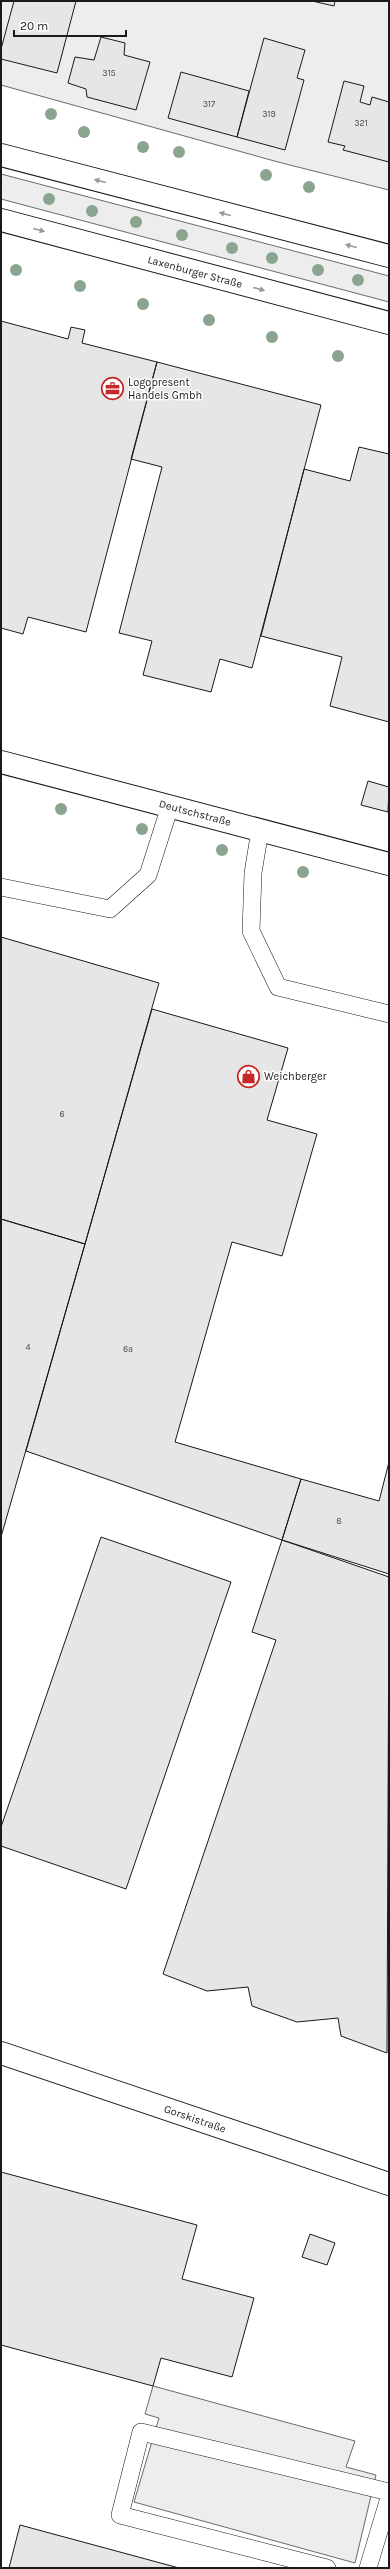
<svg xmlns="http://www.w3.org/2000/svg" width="390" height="2569" viewBox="0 0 390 2569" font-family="Karla,sans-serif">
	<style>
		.built { fill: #ededed; stroke: #6a6a6a }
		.building { fill: #e6e6e6; stroke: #1a1a1a }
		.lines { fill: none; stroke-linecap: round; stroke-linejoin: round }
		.lane-casing { stroke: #1a1a1a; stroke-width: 18 }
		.street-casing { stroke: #1a1a1a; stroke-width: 24 }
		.primary-casing { stroke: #1a1a1a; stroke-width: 24 }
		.lane { stroke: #fff; stroke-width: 17 }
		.street { stroke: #fff; stroke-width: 22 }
		.primary { stroke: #fff; stroke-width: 22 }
		.tree { fill: #8aa48f }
		.oneway { fill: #989898 }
		.labels { text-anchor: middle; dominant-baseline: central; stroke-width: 3; stroke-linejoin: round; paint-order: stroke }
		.number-label { font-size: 9px; fill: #4d4d4d }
		.street-label { font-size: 11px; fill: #1a1a1a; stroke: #fff }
		.poi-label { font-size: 11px; fill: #1a1a1a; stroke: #fff; text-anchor: start }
	</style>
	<rect width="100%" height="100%" fill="#fff"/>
	<path class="built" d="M1 1H389V190L278 162 1 85Z
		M1 174 389 276V302L1 199Z
		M153 2386 355 2441 346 2467 376 2475 355 2563 134 2502 159 2418 145 2414Z"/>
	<path class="building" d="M14 1H76L57 73 1 59V49Z
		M312 1H335L334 6Z
		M101 37 125 43 124 55 150 62 136 110 87 97 86 89 68 83 75 57 94 60Z
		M264 38 305 50 297 78 304 80 285 150 237 137Z
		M181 72 249 91 237 137 168 118Z
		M344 81 364 86 360 102 370 105 372 97 389 102V162L343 150 345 146 328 142Z
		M1 321 68 339 71 327 85 330 82 343 157 362 86 632 28 617 23 634 1 628Z
		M157 362 321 405 252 668 220 659 211 692 143 675 152 641 119 633 162 467 131 459Z
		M359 447 389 454V722L330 706 342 657 261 636 304 469 350 481Z
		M368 781 389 787 388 812 361 805Z
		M1 937 159 983 85 1244 1 1219Z
		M152 1009 288 1048 267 1120 317 1134 282 1256 232 1242 175 1442 301 1479 282 1540 26 1451Z
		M1 1219 85 1244 1 1537Z
		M389 1462V1574L282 1540 301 1479 379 1501Z
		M101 1537 231 1582 126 1889 1 1846V1827Z
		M282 1540 389 1577 387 2053 341 2036 338 2018 297 2022 252 2006 248 1987 207 1991 163 1974 276 1640 252 1632Z
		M1 2172 197 2225 182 2279 254 2298 232 2377 161 2358 153 2386 1 2345Z
		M310 2234 335 2243 327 2265 302 2257Z
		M20 2525 179 2568H9Z"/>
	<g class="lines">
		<defs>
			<path id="lane" d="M260 830 253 873 251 931 278 987 389 1014
				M1 887 110 909 148 875 170 806
				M327 2568 120 2515 141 2432 389 2492
				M368 2568 389 2498"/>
			<path id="street" d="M1 762 389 864
				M1 2053 389 2184"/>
			<path id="primary" d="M1 155 389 256
				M1 220 389 323"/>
		</defs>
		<use href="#lane" class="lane-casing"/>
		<use href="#street" class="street-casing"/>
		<use href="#primary" class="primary-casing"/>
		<use href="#lane" class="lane"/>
		<use href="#street" class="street"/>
		<use href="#primary" class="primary"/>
	</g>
	<g class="tree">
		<circle cx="51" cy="114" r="6"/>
		<circle cx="84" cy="132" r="6"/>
		<circle cx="143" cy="147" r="6"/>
		<circle cx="179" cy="152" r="6"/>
		<circle cx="266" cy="175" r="6"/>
		<circle cx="309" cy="187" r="6"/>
		<circle cx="49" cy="199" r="6"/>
		<circle cx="92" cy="211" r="6"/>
		<circle cx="136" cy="222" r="6"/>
		<circle cx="182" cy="235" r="6"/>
		<circle cx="232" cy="248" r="6"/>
		<circle cx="272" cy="258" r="6"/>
		<circle cx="16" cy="270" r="6"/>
		<circle cx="318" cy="270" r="6"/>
		<circle cx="358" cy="280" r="6"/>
		<circle cx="80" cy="286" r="6"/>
		<circle cx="143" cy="304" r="6"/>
		<circle cx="209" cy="320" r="6"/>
		<circle cx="272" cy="337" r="6"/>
		<circle cx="338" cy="356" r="6"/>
		<circle cx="61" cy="809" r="6"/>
		<circle cx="142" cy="829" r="6"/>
		<circle cx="222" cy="850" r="6"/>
		<circle cx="303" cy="872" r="6"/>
	</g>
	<defs><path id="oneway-solid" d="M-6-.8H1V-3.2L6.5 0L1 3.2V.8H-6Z"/></defs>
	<g class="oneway">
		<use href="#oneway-solid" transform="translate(100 181) rotate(-165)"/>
		<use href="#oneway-solid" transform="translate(225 214) rotate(-165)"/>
		<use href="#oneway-solid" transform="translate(39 230) rotate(15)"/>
		<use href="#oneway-solid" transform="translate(351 246) rotate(-165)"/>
		<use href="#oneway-solid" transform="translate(259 289) rotate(15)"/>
	</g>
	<defs>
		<symbol id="office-ring" viewBox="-11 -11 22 22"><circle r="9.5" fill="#fff" stroke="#c62828" stroke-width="1.5"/><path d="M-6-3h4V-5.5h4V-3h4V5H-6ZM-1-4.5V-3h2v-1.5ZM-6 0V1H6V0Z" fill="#c62828"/></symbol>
		<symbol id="shop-ring" viewBox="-11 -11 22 22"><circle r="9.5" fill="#fff" stroke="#c62828" stroke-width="1.5"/><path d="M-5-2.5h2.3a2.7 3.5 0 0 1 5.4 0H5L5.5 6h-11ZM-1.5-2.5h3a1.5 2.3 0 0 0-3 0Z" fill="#c62828"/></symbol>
	</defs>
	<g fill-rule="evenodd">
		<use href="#office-ring" x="100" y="376" width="25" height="25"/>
		<use href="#shop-ring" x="236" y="1064" width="25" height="25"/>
	</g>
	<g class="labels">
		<g class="number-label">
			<text x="109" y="73">315</text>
			<text x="209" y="104">317</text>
			<text x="269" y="114">319</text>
			<text x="361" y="123">321</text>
			<text x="62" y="1114">6</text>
			<text x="28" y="1347">4</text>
			<text x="128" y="1349">6a</text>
			<text x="339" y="1521">8</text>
		</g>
		<g class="street-label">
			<text transform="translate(195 272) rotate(15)">Laxenburger Straße</text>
			<text transform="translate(195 813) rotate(15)">Deutschstraße</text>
			<text transform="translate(195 2119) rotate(19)">Gorskistraße</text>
		</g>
		<g class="poi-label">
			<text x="128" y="382">Logopresent<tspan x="128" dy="13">Handels Gmbh</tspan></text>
			<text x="264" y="1076">Weichberger</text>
		</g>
	</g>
	<rect width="390" height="2569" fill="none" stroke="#1a1a1a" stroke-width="4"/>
	<path d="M14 30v6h112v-6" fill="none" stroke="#1a1a1a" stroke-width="2"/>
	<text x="20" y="30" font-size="12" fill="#1a1a1a" stroke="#ffffff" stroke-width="3" paint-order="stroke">20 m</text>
</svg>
